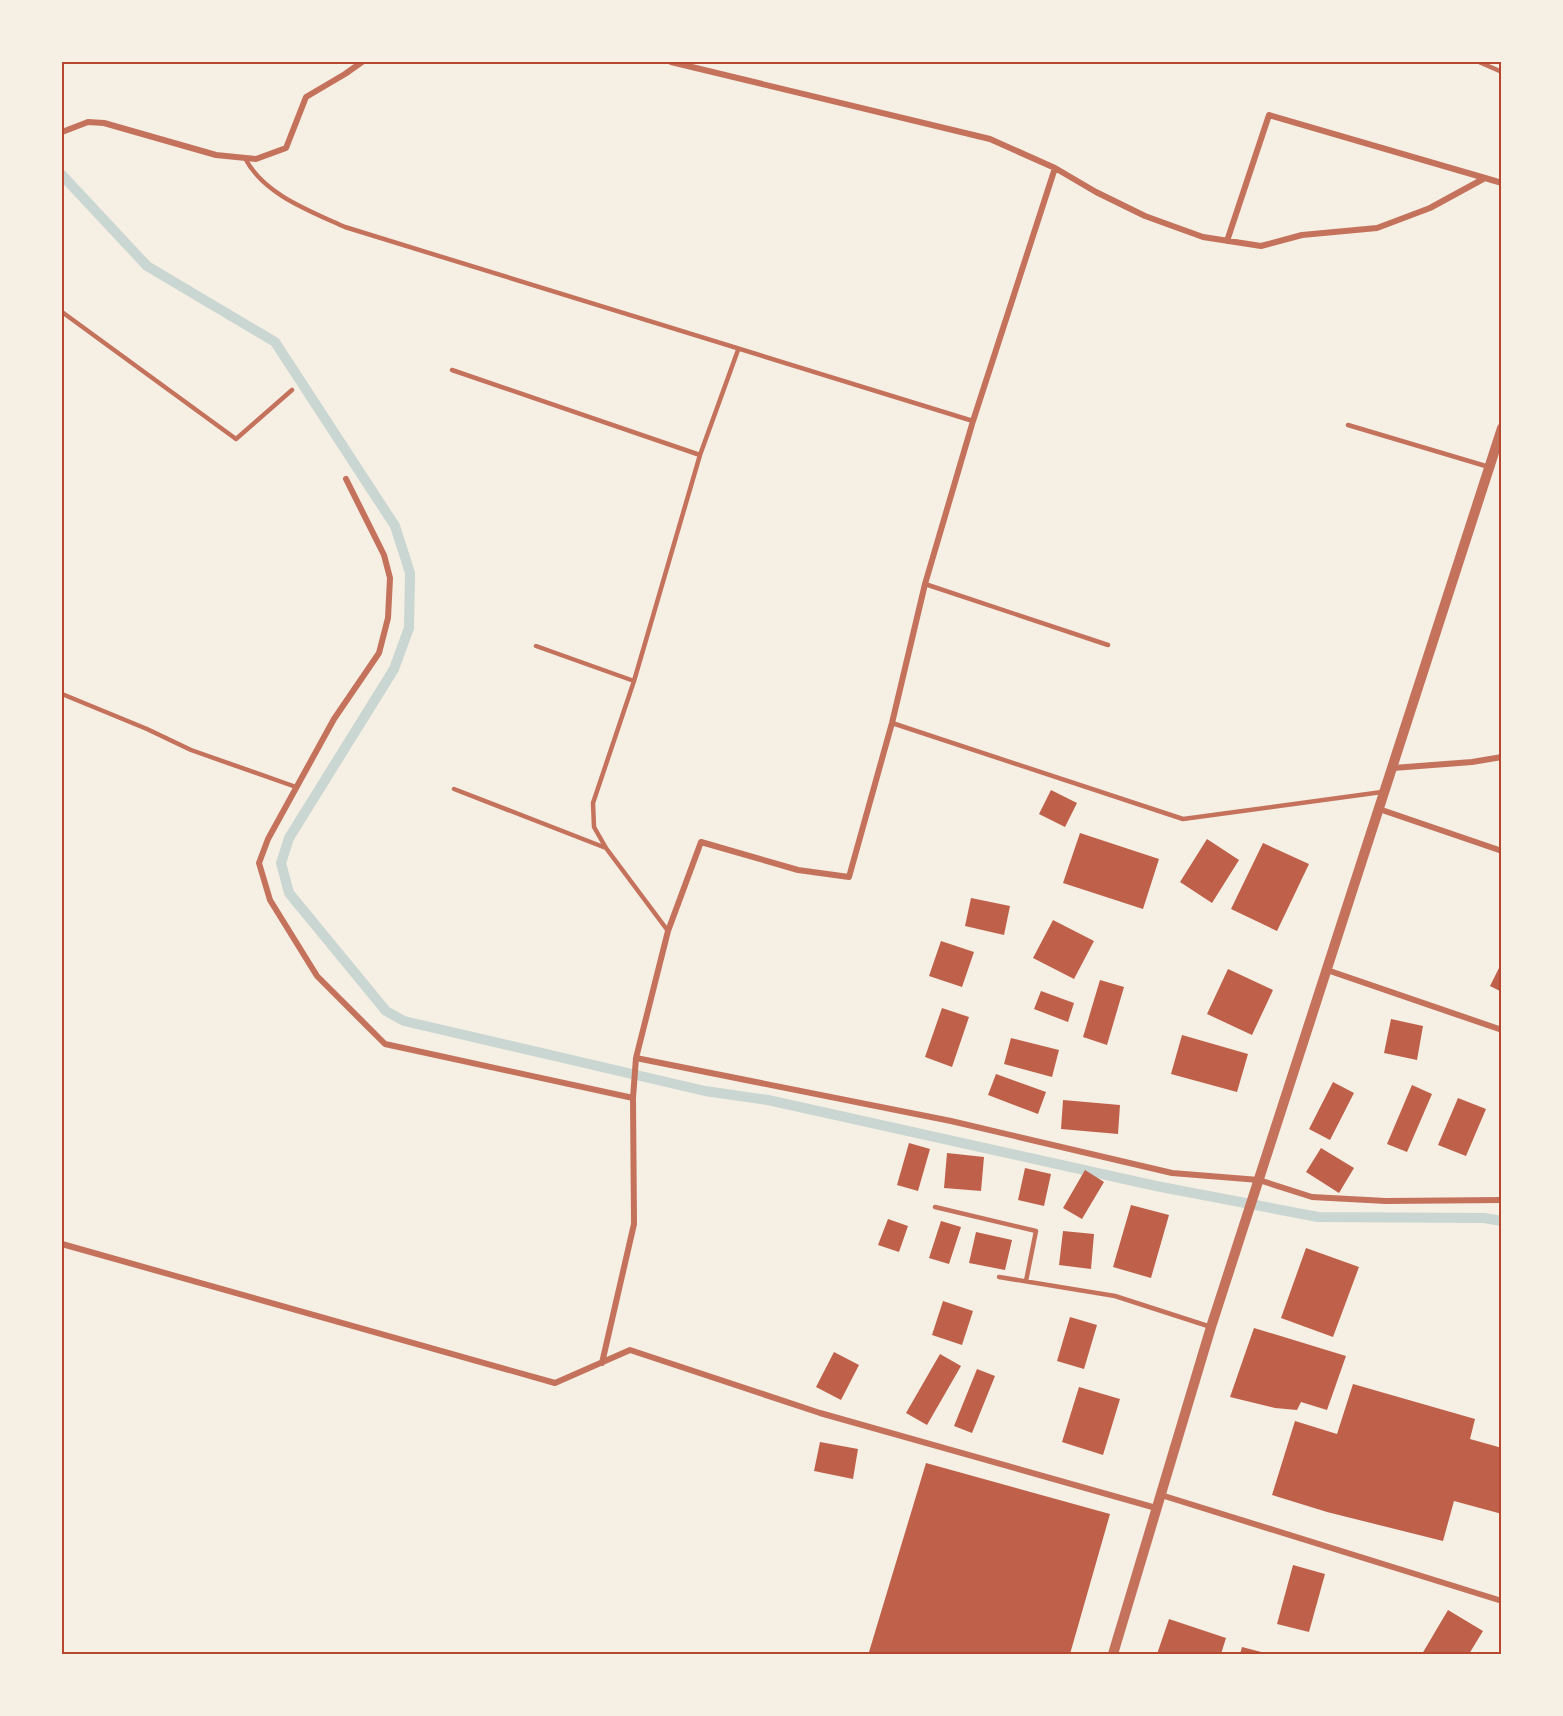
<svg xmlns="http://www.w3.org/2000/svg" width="1563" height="1716" viewBox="0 0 1563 1716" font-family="Figtree,sans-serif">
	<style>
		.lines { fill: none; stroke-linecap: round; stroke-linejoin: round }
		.stream { stroke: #c9d6d2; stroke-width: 10 }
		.building { fill: #bf614a }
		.service { stroke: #c5725c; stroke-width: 4.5 }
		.minor { stroke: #c5725c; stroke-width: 6 }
		.tertiary { stroke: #c5725c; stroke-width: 10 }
		.neatline { fill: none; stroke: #b5482f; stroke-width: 2 }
	</style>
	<rect width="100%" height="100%" fill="#f6efe4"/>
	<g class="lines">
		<path class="stream" d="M62 175 147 266 275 342 395 526 410 573 409 628 394 669 289 838 281 863 289 893 386 1011 404 1021 705 1091 768 1100 1156 1186 1318 1217 1484 1218 1502 1221"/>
	</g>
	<path class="building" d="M1051 790 1077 803 1065 827 1039 814Z
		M1080 833 1159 859 1143 909 1063 883Z
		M1207 839 1239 860 1212 903 1180 882Z
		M1263 843 1309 864 1277 931 1231 909Z
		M971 898 1010 906 1004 935 965 926Z
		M1053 920 1094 941 1074 979 1033 958Z
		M941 941 974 952 962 987 929 976Z
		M1502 962V992L1490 986Z
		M1228 969 1273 990 1252 1035 1207 1014Z
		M1100 980 1124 987 1107 1045 1083 1037Z
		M1041 991 1074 1003 1068 1022 1034 1009Z
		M942 1008 969 1017 952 1067 925 1057Z
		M1391 1019 1423 1026 1417 1060 1384 1053Z
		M1182 1035 1248 1054 1237 1092 1171 1074Z
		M1011 1038 1059 1050 1052 1077 1004 1064Z
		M996 1074 1046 1092 1038 1114 988 1095Z
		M1333 1082 1354 1093 1330 1140 1309 1129Z
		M1412 1085 1432 1094 1407 1152 1387 1144Z
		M1458 1098 1486 1109 1466 1156 1438 1145Z
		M1063 1100 1120 1105 1118 1134 1061 1129Z
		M909 1143 930 1149 918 1191 897 1185Z
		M1321 1148 1354 1168 1339 1193 1306 1172Z
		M947 1153 984 1157 981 1191 944 1188Z
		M1025 1168 1051 1174 1044 1206 1018 1200Z
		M1085 1170 1104 1182 1082 1219 1063 1208Z
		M1131 1205 1169 1215 1151 1278 1113 1267Z
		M888 1219 908 1226 899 1252 878 1245Z
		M941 1221 961 1227 949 1264 929 1258Z
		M1063 1231 1094 1234 1091 1269 1059 1265Z
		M976 1232 1012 1240 1005 1270 969 1263Z
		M1306 1248 1359 1267 1333 1337 1281 1318Z
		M943 1301 973 1311 962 1345 932 1335Z
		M1070 1317 1097 1325 1084 1369 1057 1361Z
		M1254 1328 1346 1356 1327 1410 1301 1402 1297 1410 1275 1408 1230 1397Z
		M834 1352 859 1365 841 1400 816 1387Z
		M940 1354 961 1366 927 1425 906 1413Z
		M977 1369 995 1376 972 1433 954 1426Z
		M1353 1384 1475 1419 1470 1439 1502 1448V1514L1454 1501 1443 1541 1327 1512 1272 1495 1295 1421 1337 1434Z
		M1079 1387 1120 1399 1103 1455 1062 1442Z
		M820 1442 858 1449 853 1479 814 1471Z
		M926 1463 1110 1514 1070 1654H876L869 1652Z
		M1293 1565 1325 1574 1309 1632 1277 1624Z
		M1448 1610 1483 1631 1469 1654H1422Z
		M1169 1619 1226 1638 1221 1654H1157Z
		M1242 1647 1269 1654H1240Z"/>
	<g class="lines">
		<path class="service" d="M1479 62 1502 72
			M245 158C263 194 310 211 345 227L973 421
			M62 312 236 439 292 390
			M452 370 700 455
			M1348 425 1489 467
			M925 584 1108 645
			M536 646 634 681
			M62 694 147 729 191 750 296 787
			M892 723 1183 819 1382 792
			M454 789 606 848
			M668 931 606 848 594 827 593 803 634 681 700 455 738 350
			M935 1207 1036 1231 1026 1281
			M999 1277 1115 1296 1211 1327"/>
		<path class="minor" d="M671 62 990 139 1055 168 1096 192 1145 216 1203 237 1261 246 1302 235 1377 228 1430 208 1485 178 1502 183
			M62 132 88 122 104 123 216 155 256 159 286 148 306 97 345 74 362 62
			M1227 241 1269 115 1485 178
			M346 479 384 555 390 578 388 618 379 653 334 719 268 839 259 863 270 900 317 976 385 1044 633 1098
			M1393 768 1472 762 1502 757
			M1379 809 1502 851
			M1327 970 1502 1030
			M636 1058 951 1121 1172 1173 1259 1180 1312 1197 1386 1201 1502 1200
			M62 1244 555 1383 630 1350 820 1413 1156 1508
			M602 1363 634 1224 633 1098 636 1058 668 931 701 842 798 870 849 877 892 723 925 584 973 421 1055 168
			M1161 1495 1502 1601"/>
		<path class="tertiary" d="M1113 1654 1211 1327 1502 428"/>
	</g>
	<rect width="1563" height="1716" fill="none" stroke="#f6efe4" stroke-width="126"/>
	<rect x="63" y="63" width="1437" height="1590" class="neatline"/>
</svg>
